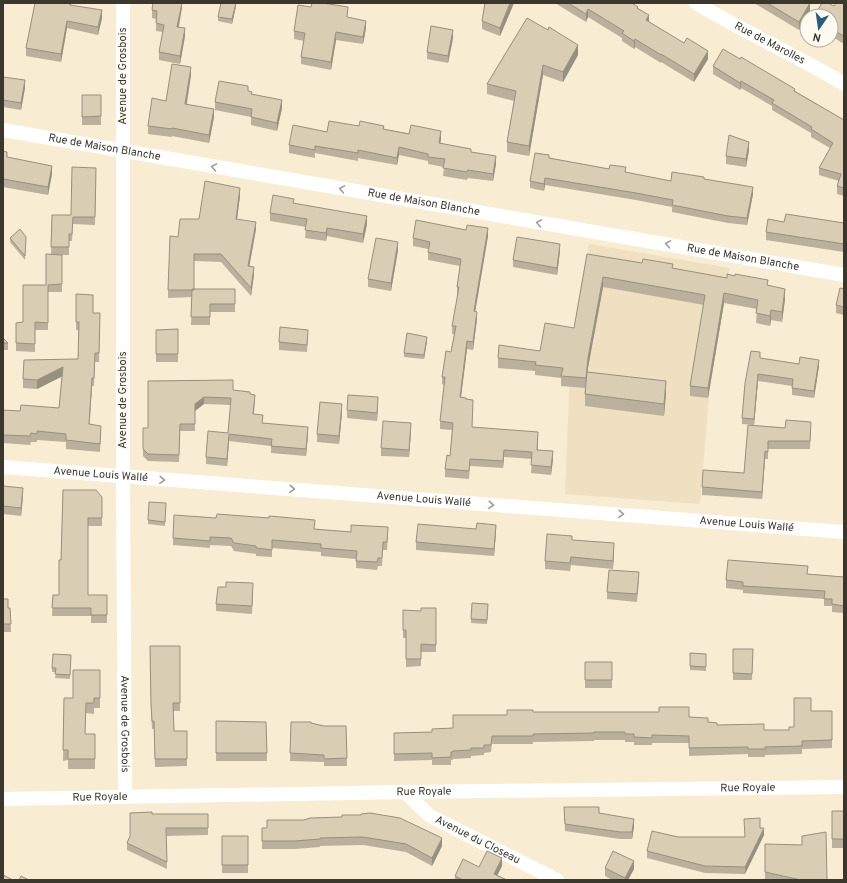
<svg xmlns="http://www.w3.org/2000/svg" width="847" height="883" viewBox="0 0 847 883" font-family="Overpass,sans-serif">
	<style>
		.built { fill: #eee0c0 }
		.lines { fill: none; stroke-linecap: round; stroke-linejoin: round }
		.street { stroke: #fff; stroke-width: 14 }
		.wall { fill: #bbb09b }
		.shaded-wall { fill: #98907e }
		.building { fill: #d9cdb4; stroke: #98907e }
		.oneway { stroke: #9e9b96 }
		.labels { text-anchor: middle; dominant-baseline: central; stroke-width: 3; stroke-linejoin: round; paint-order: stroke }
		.street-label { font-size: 11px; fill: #3c372d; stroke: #fffaf0 }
	</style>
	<rect width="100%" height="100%" fill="#f8ecd3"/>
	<path class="built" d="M589 244 730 268 710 385 700 504 565 494 570 368Z"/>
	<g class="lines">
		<g class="street">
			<path id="s1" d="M123 3V477L125 796"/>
			<path id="s2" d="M696 3C744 32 796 55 844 84"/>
			<path id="s3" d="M3 130 844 275"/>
			<path id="s4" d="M3 467 844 532"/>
			<path id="s5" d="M405 792 430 816 557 880"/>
			<path id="s6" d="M3 799 405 792 844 787"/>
		</g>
	</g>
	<path class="wall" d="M35 3H71V5L102 18 98 35 67 28 61 62 26 56V48Z
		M182 3V7L179 27 185 36 180 64 159 60V52L163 32 156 31V19L152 18V10Z
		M485 3H514L500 36 482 29V21Z
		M555 3H632L638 8 649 22 708 59 694 82 661 62V63L635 47 634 49 622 41V38L588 17 586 22Z
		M754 3H810V11L799 30Z
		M844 3V44L831 36V16L834 6Z
		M236 6 232 24 218 21V17Z
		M348 17 366 28 363 44 336 40 331 70 301 64V57L304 41 294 39V31Z
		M527 18 578 55 563 82 543 75 529 156 507 152V142L514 101 487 94V84Z
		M453 38 448 63 427 59V52Z
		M713 66 795 91 844 120V196L837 194V186L839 181 819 175V168L830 148 811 137V133L772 110V106L741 88 740 90 713 74Z
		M191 75 187 104 214 117 209 143 172 136V137L148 134V126L166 101Z
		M3 77 25 88 21 110 3 107Z
		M248 91 252 94 282 108 277 131 251 125V117L215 110V102Z
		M82 95H101V125H82Z
		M359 126 384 129 441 139 440 143 471 152 496 164 493 181 468 178 467 180 443 176 444 167 428 164V161L399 155 397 165 358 158V161L315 153V158L289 153V145L327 132Z
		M749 150 746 167 726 164V156Z
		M3 151 7 157 52 174 48 195 3 187Z
		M549 158 671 181 704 179 753 194 747 225 728 223 672 212V207L636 200 545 185 544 191 530 188V181Z
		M96 168 95 225 73 224 72 241H69V255H62V292H48V330H35V352L16 351V323L23 322 46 285 51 254 52 215H71Z
		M240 196 237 219 256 229 249 266 254 275 251 296 221 262 194 261V289H235V312H210V325H191L192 297 168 298V290L199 219Z
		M294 203 367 224 363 243 327 236 326 241 305 238 306 227 270 221V213Z
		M784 222 844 223V252L766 240V232Z
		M488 236 475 311 477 319 473 350 467 349 461 397 466 399 473 408 472 427 538 440V450L553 459 551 475 531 473 532 459 504 457 503 468 470 466 469 479 445 477V469L450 456 452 430 440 429V421L444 385 442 384V377L451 352 454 334H452V326L458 295H457V287L460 266 428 260V249L413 246V238Z
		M26 237 25 260 10 242V238Z
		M398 250 391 291 368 287V279Z
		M560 251 557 275 513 267V260Z
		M587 254 768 286 785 299 782 322 771 320 770 326 756 323 757 309 724 303 708 398 690 396V386L704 305 603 287 587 372 666 393 664 416 585 406V388L561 386V378L535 375V371L498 368V358L540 351 574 328Z
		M844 289V315L836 313V305Z
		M76 294 100 322 99 362H95L94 386H92L89 424 101 434 100 452 66 449V442L37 440V442H31L30 445 3 443V410L20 411 59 408 62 376 37 389 23 388V379L78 359V330H76Z
		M178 329V362H156V330Z
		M308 337 307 352 279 350V342Z
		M3 338 8 343V350H3Z
		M427 341 424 359 404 357V353Z
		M760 359 819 366 814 398 792 395V386L758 381 754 425 742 424V418Z
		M148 381 233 391 250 394 255 402 254 414 263 423 308 434 306 456 271 453V446L229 441 227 466 206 464V457L228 433 231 405 204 404 195 411V431H180L179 462 148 461 143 456V428H148Z
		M378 405 377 421 347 418V410Z
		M342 412 339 444 317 442V434Z
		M748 425 811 430 810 449H768V459H765L762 499 702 495V487L744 473Z
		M411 431 409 457 381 456V448Z
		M3 486 23 496 21 516 3 514Z
		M63 490 102 497V526H88V595H107V623H91V616H52L53 595H59L61 560Z
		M166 507 165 526 148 524V520Z
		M315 529 388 535 387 550H383L382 566H378L377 570 356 568V559L321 556V552L272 548V557L256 556V554L234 551 231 546 210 545V548L173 545V538Z
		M496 532 494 556 416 550V542Z
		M572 540 614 551 613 569 571 565 570 571 545 569V561Z
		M808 574 844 577V613L832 612V606H824V599L743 593V590L726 588V580Z
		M639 580 637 602 607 599V592Z
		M253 591 252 614 216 611V604Z
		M3 599 8 608H10L11 632H3Z
		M436 608V652H421V666L406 667V638H403V610L421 611Z
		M488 608 487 624 471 623V619Z
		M150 646H180V711H173L174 731H187V766L155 767 154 729H152L151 711Z
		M733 649H753L752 680H733Z
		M690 653 706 654V671L690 670Z
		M71 655 70 679 55 678 56 672H52V668Z
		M585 662H612V688H585Z
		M100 670V708H94V714L86 713 85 734H95V769H68V760L63 761 64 698H73Z
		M811 711H832V748L802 749V754L765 755V757H748V754L689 756V743H652V745H634V742H625V740H594V741L533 742V744H492L491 752 484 753V755L471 756V758L453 759V760H451V765H432V760L394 761V733L432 732 453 728 507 715 533 712 689 717 717 725 764 730H789L794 727Z
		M216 721 267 753V761H216Z
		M291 722 311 723 324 726H346L347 766H324V762L290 761Z
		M564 807 599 813 634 827 632 839H620L565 831Z
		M832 811H844V848H832Z
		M152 814H208V835L166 836 167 869 127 850V843Z
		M304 820 442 846 432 866 406 852 363 845 320 846V847L295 849H262V828H267Z
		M760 828 764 835 745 874 705 873 647 858V851L678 837H745Z
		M222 836H248V873H222Z
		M765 844 827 880H769L765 879Z
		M502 866 497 875 507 880H455V876L479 867Z
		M605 868 634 869 628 880H612L605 876Z"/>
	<path class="shaded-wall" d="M182 3V7L177 35V27Z
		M236 3V6L232 24V19Z
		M510 3H514L500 36V28Z
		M810 3V11L799 30V22Z
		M588 9V17L586 22V14Z
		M102 10V18L98 35V27Z
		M649 15V23L646 20Z
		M67 21V28L61 62V54Z
		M366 21V28L363 44V37Z
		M185 28V36L180 64V56Z
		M453 30V38L448 63V56Z
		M336 32V40L331 70V62Z
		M635 39V47L634 49V41Z
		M578 45V55L563 82V72Z
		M708 51V59L694 82V74Z
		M543 65V75L529 156V146Z
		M191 67V75L185 112V104Z
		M25 80V88L21 110V103Z
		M741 81V88L740 90V83Z
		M282 100V108L277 131V123Z
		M214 109V117L209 143V135Z
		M441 131V139L439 151V143Z
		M749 142V150L746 167V159Z
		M399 147V155L397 165V158Z
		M496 156V164L493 181V174Z
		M52 166V174L48 195V187Z
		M545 178V185L544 191V184Z
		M753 187V194L747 225V218Z
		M240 188V196L236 227V219Z
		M367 216V224L363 243V234Z
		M256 222V229L248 274V266Z
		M327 228V236L326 241V233Z
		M488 228V236L474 319V311Z
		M398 242V250L391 291V283Z
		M560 244V251L557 275V268Z
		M254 267V275L251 296V288Z
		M603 277V287L588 368 586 388V378L588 358Z
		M785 289V299L782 322V312Z
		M724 293V303L708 398V388Z
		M771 310V320L770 326V316Z
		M477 312V319L473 350V342Z
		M427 337V341L424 359V355Z
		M467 341V349L460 405V397Z
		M819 360V366L814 398V391Z
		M63 367V376L37 389V380Z
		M758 374V381L754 425V419Z
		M92 378V386L89 433V424Z
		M666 381V393L664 416V404Z
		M204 397V404L195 411V431V404Z
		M378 397V405L377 421V413Z
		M342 404V412L339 444V436Z
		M411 423V431L409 457V450Z
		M308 427V434L306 456V449Z
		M229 434V441L227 466V459Z
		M504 450V457L503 468V461Z
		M553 451V459L551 475V467Z
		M765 451V459L762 499V492Z
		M23 488V496L21 516V508Z
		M496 525V532L494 556V549Z
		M614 543V551L613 569V561Z
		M634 819V827L632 839V832Z
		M764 828V835L745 874V867Z
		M442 838V846L432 866V858Z
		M502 858V866L495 880 494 874Z
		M634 861V869L628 880H625V878Z"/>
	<path class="building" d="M35 3H70V5L102 10 98 27 67 21 61 54 26 48Z
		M153 3H182L177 27 185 28 180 56 159 52 164 25 156 23 157 11 152 10Z
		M221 3H236L232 19 218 17Z
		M312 3H323L348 7 347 17 366 21 363 37 336 32 331 62 301 57 305 33 294 31 298 5 311 7Z
		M485 3H510L500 28 482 21Z
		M568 3H632L638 7 637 8 649 15 646 20 684 43 687 38 708 51 694 74 661 54V55L635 39 634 41 622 33 624 31 588 9 586 14Z
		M767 3H810L799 22Z
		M822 3H828L834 6 836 3H844V36L831 29V16H814Z
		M527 18 548 30 549 27 578 45 563 72 543 65 529 146 507 142 516 91 487 84Z
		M431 26 453 30 448 56 427 52Z
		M723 49 740 59 741 57 795 89 794 91 844 120V188L837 186 841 174 819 168 833 143 811 129 812 127 772 103 774 100 741 81 740 83 713 66Z
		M172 64 191 67 185 104 214 109 209 135 172 128V129L148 126 152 98 166 101Z
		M3 77 25 80 21 103 3 100Z
		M219 81 248 86V91L252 92 251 94 282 100 277 123 251 117 252 109 215 102Z
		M82 95H101V116L82 117Z
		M329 121 359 126 360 121 384 126 383 129 409 134 411 125 441 131 439 143 471 149V152L496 156 493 174 468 170 467 172 443 168 445 159 428 157V154L399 147 397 158 358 150V153L315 146V150L289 145 293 125 327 132Z
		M729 135 749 142 746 159 726 156Z
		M3 151 7 152V157L52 166 48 187 3 179Z
		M535 153 549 155V158L609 169 610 165 626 167 625 172 671 181 672 172 704 177V179L753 187 747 218 728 216 672 205 673 200 636 193 545 178 544 184 530 181Z
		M72 167 96 168 95 217H73L72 234H69V247H51L52 215H71Z
		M205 181 240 188 236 219 256 222 248 266 254 267 251 288 221 254H194V290H168L170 236 178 237 180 219H199Z
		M273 195 294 199 293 203 367 216 363 234 327 228 326 233 305 230 307 219 270 213Z
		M786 214 844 223V244L766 232 768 219 784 222Z
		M416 220 466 230 467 225 488 228 474 311 477 312 473 342 467 341 460 397 466 398V399L473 400 472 427 538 432 537 450 553 451 551 467 531 465 532 452 504 450 503 461 470 459 469 471 445 469 447 455 450 456 453 423 440 421 445 377H442L446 351 451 352 456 326H452L459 287H457L461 259 428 252 430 242 413 238Z
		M20 229 26 237 25 256 10 238Z
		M517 237 560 244 557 268 513 260Z
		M376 238 398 242 391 283 368 279Z
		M46 254 62 255V284L48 285V323L35 322V344L16 343V323L23 322V285H46Z
		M587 254 642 263 643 259 673 264 672 268 727 278V274L735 276V274L768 280 767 285 785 289 782 312 771 310 770 316 756 313 758 300 724 293 708 388 690 386 705 295 603 277 588 358 586 378 561 376 563 368 535 365 536 362 498 358 499 345 540 351 545 323 574 328Z
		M840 288 844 289V307L836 305Z
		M192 289H235V304H210V317H191Z
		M76 294 93 295V313H100L99 353H95L94 378H92L89 424 101 426 100 444 66 440V434L37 431V434L31 433 30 436 3 435V410L20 411 21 405 59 408 63 367 37 380 23 379 24 360 78 359 79 322H76Z
		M280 327 308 330 307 345 279 342Z
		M178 329V354H156V330Z
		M407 333 427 337 424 355 404 353Z
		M3 338 8 343H3Z
		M751 351 760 352V358L799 364 800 357 819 360 814 391 792 388 793 379 758 374 754 419 742 418 745 383Z
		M587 372 666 381 664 404 585 394Z
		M233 380V390L250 392V394L255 395 253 414 263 415 262 423 308 427 306 449 271 446 272 439 229 434 227 459 206 457 208 431 228 433 231 398 204 397 195 404V424H180L179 455 148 454 143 449V428H148V381Z
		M348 395 378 397 377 413 347 410Z
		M320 402 342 404 339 436 317 434Z
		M786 420 811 422 810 441H768V452L765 451 762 492 702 487 703 470 744 473 748 425 785 428Z
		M383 421 411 423 409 450 381 448Z
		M3 486 23 488 21 508 3 506Z
		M63 490H96L102 497V518H88V595H107V615H91V608H52L53 595H59V560H61Z
		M149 502 166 503 165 522 148 520Z
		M217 514 269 518V516L315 520 314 529 351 532V525L388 527 387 542H383L382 558H378L377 562 356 561 357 551 321 548V544L272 540V550L256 548V546L234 543 231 538 210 537V541L173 538 174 515 216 518Z
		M477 523 496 525 494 549 416 542 418 524 476 529Z
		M547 534 572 536V540L614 543 613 561 571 557 570 563 545 561Z
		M728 560 808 566 807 574 844 577V606L832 604V599H824L825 591 743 586V582L726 580Z
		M609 570 639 572 637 594 607 592Z
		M226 582 253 583 252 606 216 604 218 587H226Z
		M3 599H8V608H10L11 624H3Z
		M472 603 488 604 487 620 471 619Z
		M421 608H436V645L421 644V659H406V630H403V610L421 611Z
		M150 646H180V703H173L174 731H187V759H155L154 721H152L151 704Z
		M733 649H753L752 674 733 673Z
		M690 653 706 654V667L690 666Z
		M53 654 71 655 70 675 55 674 56 668H52Z
		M585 662H612V680H585Z
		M73 670H100V698H94V703H86L85 734H95V759H68V750H63L64 698H73Z
		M794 698H811V711H832V740L802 741V746L765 747V749H748V747L689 748V736L652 735V738L634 737V734H625V732H594V733L533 734V736H492L491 745H484V748H471V750L453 751V752H451V757L432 758V753L394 754V733L432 732V729L453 728V715H507V710H533V712H659V707H689V717L708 718V722L717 723V725L764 724V730H789V727H794Z
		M216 721 266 722 267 753H216Z
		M291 722H311V723L324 726H346L347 758 324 759V755L290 753Z
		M564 807H599V813L634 819 632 832H620L565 824Z
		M832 811H844V839H832Z
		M152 812V814H208V828H166L167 862 127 843 130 836V813Z
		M370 813 400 818 442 838 432 858 406 844 363 837 320 838V839L295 841H262V828H267V820H304L310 818 342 817V815H361V814Z
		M760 818V828H764L745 867 705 866 647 851 652 831 678 837H745L744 819Z
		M826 832 827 880H801L765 872V844L802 845V836Z
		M222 836H248V865H222Z
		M487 851 502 858 494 874 507 880H463L455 876 463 859 479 867Z
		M613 851 634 861 625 878 605 868Z
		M3 875 13 880H3Z
		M21 876 29 880H19Z"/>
	<defs><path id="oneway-chevron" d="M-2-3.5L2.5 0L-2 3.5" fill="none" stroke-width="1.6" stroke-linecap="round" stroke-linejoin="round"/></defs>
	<g class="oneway">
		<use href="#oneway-chevron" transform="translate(214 167) rotate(-170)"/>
		<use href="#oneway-chevron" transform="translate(342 189) rotate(-170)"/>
		<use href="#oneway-chevron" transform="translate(539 223) rotate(-170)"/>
		<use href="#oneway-chevron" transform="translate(668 244) rotate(-170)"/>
		<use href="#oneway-chevron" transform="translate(162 480) rotate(4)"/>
		<use href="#oneway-chevron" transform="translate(292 489) rotate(4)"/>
		<use href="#oneway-chevron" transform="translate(491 505) rotate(4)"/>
		<use href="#oneway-chevron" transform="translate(621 514) rotate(4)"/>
	</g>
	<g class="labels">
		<g class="street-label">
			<text stroke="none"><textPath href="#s2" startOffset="84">Rue de Marolles</textPath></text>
			<text transform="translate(123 76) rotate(-90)">Avenue de Grosbois</text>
			<text stroke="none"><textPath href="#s3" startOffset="103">Rue de Maison Blanche</textPath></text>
			<text stroke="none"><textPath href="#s3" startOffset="427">Rue de Maison Blanche</textPath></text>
			<text stroke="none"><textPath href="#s3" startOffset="751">Rue de Maison Blanche</textPath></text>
			<text transform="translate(123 400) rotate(-90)">Avenue de Grosbois</text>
			<text stroke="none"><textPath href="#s4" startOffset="98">Avenue Louis Wallé</textPath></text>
			<text stroke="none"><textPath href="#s4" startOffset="422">Avenue Louis Wallé</textPath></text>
			<text stroke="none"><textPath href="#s4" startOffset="746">Avenue Louis Wallé</textPath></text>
			<text stroke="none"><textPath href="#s1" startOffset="721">Avenue de Grosbois</textPath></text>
			<text stroke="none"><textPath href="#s6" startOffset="745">Rue Royale</textPath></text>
			<text stroke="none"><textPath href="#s6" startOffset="421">Rue Royale</textPath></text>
			<text stroke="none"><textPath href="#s6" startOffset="97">Rue Royale</textPath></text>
			<text stroke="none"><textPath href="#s5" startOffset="88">Avenue du Closeau</textPath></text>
		</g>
	</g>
	<rect width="847" height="883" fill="none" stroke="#3c372d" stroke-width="8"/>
	<g transform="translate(819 28) rotate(193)"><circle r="19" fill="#fffaf0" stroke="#b1aca2"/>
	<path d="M0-3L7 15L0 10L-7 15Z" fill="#295c79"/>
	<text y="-6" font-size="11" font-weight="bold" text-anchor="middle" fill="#3c372d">N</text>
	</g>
</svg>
